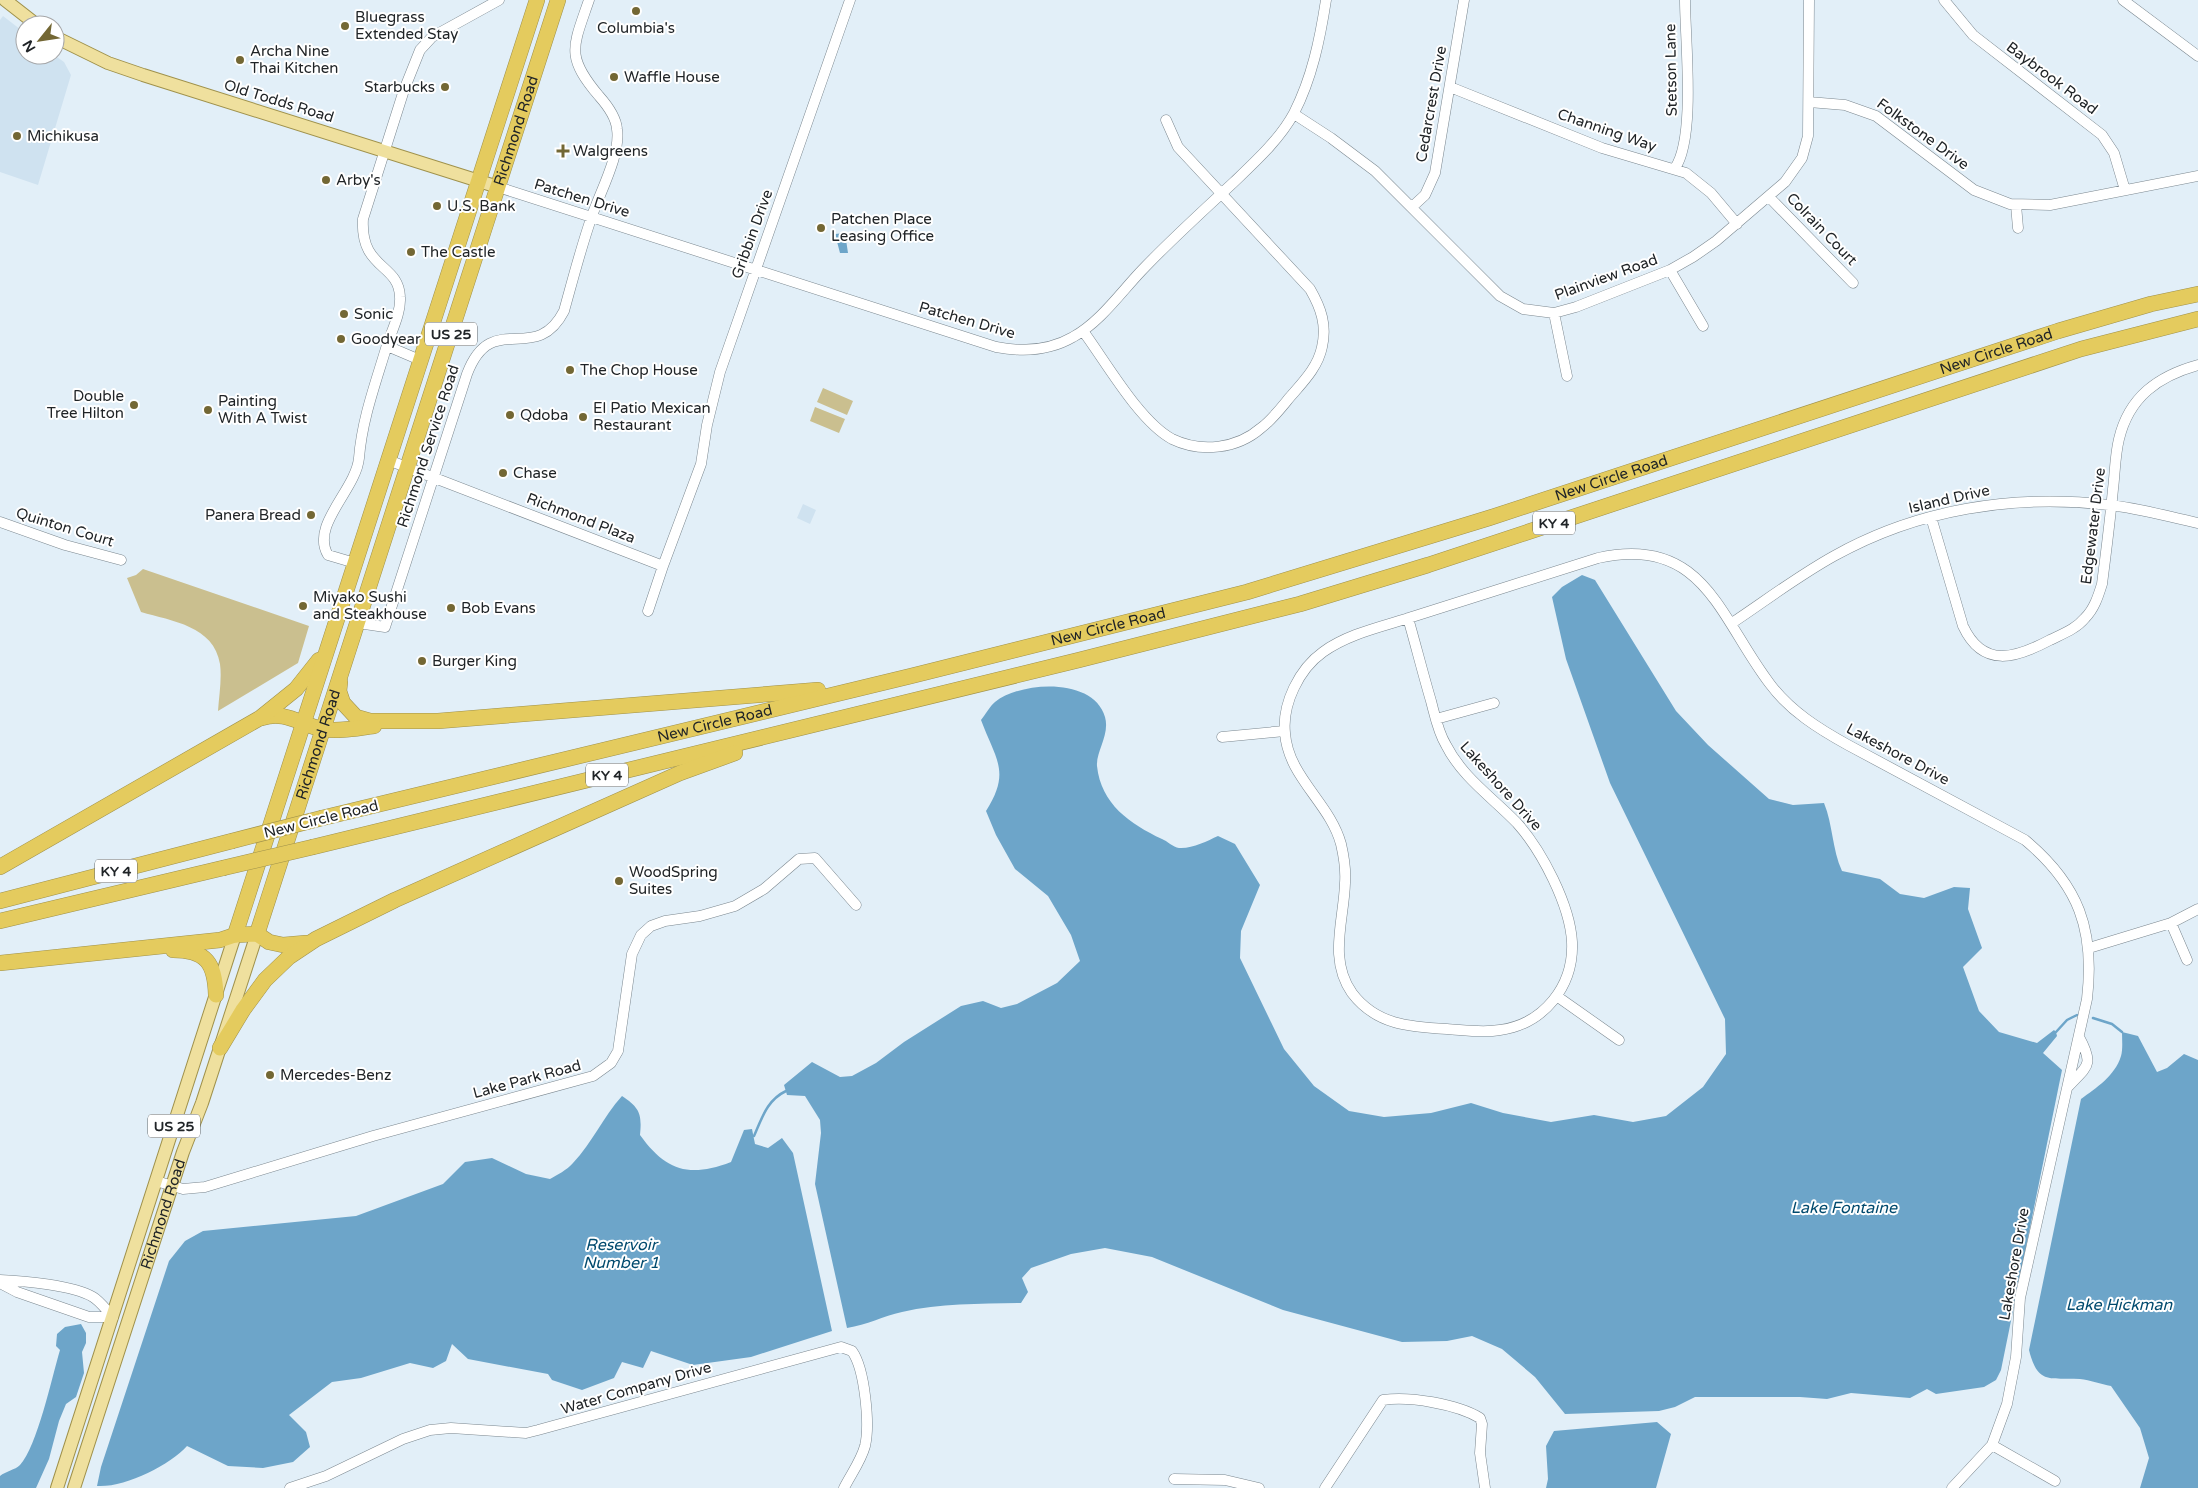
<svg xmlns="http://www.w3.org/2000/svg" width="2198" height="1488" viewBox="0 0 2198 1488" font-family="'Varela Round',sans-serif">
	<style>
		.built { fill: #cfe2f0 }
		.green { fill: #cabf8f }
		.water { fill: #6da5c9 }
		.lines { fill: none; stroke-linecap: round; stroke-linejoin: round }
		.stream { stroke: #6da5c9; stroke-width: 2.5 }
		.minor-casing { stroke: #7b878f; stroke-width: 11 }
		.major-casing { stroke: #9f914b; stroke-width: 14 }
		.highway-casing { stroke: #9f914b; stroke-width: 16 }
		.minor { stroke: #fff; stroke-width: 10 }
		.major { stroke: #efe09e; stroke-width: 12 }
		.highway { stroke: #e4cb5e; stroke-width: 15 }
		.highway-bridge-casing { stroke: #9f914b; stroke-width: 16; stroke-linecap: butt }
		.highway-bridge { stroke: #e4cb5e; stroke-width: 15 }
		.poi-dot { fill: #736734; stroke: #fff; stroke-width: 2 }
		.labels { text-anchor: middle; dominant-baseline: central; stroke-width: 4; stroke-linejoin: round; paint-order: stroke }
		.shield { fill: #fff; stroke: #636668; stroke-width: 1 }
		.shield-label { font-size: 14px; font-weight: bold; fill: #202427 }
		.poi-label { font-size: 15px; fill: #202427; stroke: #fff; text-anchor: start }
		.street-label { font-size: 15px; fill: #202427; stroke: #fff }
		.water-label { font-size: 16px; font-style: italic; fill: #004a6e; stroke: #fff }
	</style>
	<rect width="100%" height="100%" fill="#e2eff8"/>
	<path class="built" d="M3 16 25 33V55H54L64 62 71 75 38 185 0 172V20Z
		M803 504 816 510 810 524 797 518Z"/>
	<path class="green" d="M823 388 853 401 847 415 817 402Z
		M815 407 845 419 839 433 810 421Z
		M143 569 309 626 298 663 218 711C219 696 222 679 220 664 214 626 172 621 141 612L127 578 136 575Z"/>
	<path class="water" d="M845 233 848 253H840L835 234Z
		M1582 575 1595 580 1676 711 1708 745 1769 799 1793 805 1824 803C1833 825 1832 849 1842 871L1880 879 1900 894 1924 898 1954 887 1970 888 1968 909 1982 948 1963 967 1979 1011 1999 1032 2037 1043 2054 1030 2056 1032 2057 1036 2043 1053 2062 1070 2001 1370 1996 1380 1984 1387 1936 1394 1927 1389 1910 1398 1851 1393 1827 1399 1800 1397H1695L1675 1407 1659 1411 1565 1414 1535 1377 1502 1349 1472 1336 1447 1341 1402 1342 1283 1310 1152 1257 1105 1248 1071 1254 1031 1268 1022 1278 1028 1292 1021 1303C981 1304 941 1303 902 1312 883 1316 867 1325 847 1328L815 1184 821 1133 820 1120 805 1096 787 1095 784 1085 812 1062 840 1077 852 1076 876 1063 904 1042 961 1006 983 1001 1001 1008 1017 1004 1057 983 1080 961 1071 935 1048 896 1015 869 996 835 986 811C1011 772 996 760 981 720 985 715 990 706 995 702 1021 681 1094 677 1105 717 1110 735 1096 751 1097 766 1101 804 1130 824 1162 839 1167 841 1173 847 1179 848 1192 849 1207 841 1218 836L1235 844 1260 885 1241 931 1240 958 1284 1049 1314 1086 1349 1111 1384 1117 1431 1113 1471 1103 1503 1113 1551 1122 1594 1115 1633 1122 1666 1116 1703 1087 1726 1054 1725 1019 1610 783 1566 659 1552 597 1562 587Z
		M2122 1032 2138 1036 2157 1072 2167 1068 2184 1054 2198 1060V1488H2140L2149 1458 2140 1428 2111 1386C2101 1384 2090 1380 2080 1379 2050 1377 2038 1386 2029 1350L2081 1099C2096 1088 2115 1076 2121 1056 2123 1049 2122 1040 2122 1032Z
		M622 1096C640 1108 642 1114 640 1135 666 1171 689 1178 731 1162L744 1130 752 1129 755 1144 768 1148 782 1138 793 1153 832 1331 751 1357 693 1365 651 1351 643 1368 622 1362 614 1378 582 1390 552 1380 548 1374 468 1359 452 1344 446 1361 433 1368 410 1363 361 1378 332 1382 289 1415 306 1432 310 1447 293 1462 263 1468 228 1466 187 1446C170 1465 124 1488 97 1486L101 1467 169 1261 185 1241 203 1231 356 1216 443 1184 465 1162 492 1158 526 1174 550 1179C557 1175 567 1170 573 1163 592 1143 603 1117 622 1096Z
		M81 1324 86 1333V1343L82 1352 84 1373 76 1397 66 1404 59 1421 49 1459 36 1488H0V1476C6 1471 15 1470 20 1465 37 1447 52 1377 60 1350L56 1346 57 1334 65 1327Z
		M1657 1422 1671 1434 1656 1488H1546L1548 1479 1546 1446 1554 1431Z"/>
	<g class="lines">
		<path class="stream" d="M2093 1018 2112 1024 2122 1032
			M2056 1032 2067 1020 2077 1015
			M754 1136C762 1118 767 1100 786 1091"/>
		<defs>
			<path id="minor" d="M1944 0 1973 35 2102 135 2114 153 2125 190
				M2123 0 2198 56
				M1450 87 1602 148 1686 173 1711 193 1737 224
				M1809 102 1845 105 1876 116 1974 190 2010 204 2050 205 2198 176
				M1294 114 1331 138 1375 171 1500 296 1523 309 1554 313 1576 307 1670 270 1693 257 1716 241 1785 182 1802 158 1808 136 1809 0
				M1675 168C1696 138 1685 39 1685 0
				M498 187 996 347C1022 352 1049 351 1073 337 1102 321 1123 289 1146 266 1174 237 1205 209 1234 182 1256 161 1280 139 1294 113 1312 78 1320 39 1326 0
				M1769 197 1853 283
				M2016 205 2018 228
				M1412 207 1425 195 1435 173 1464 0
				M1670 270 1703 326
				M1554 313 1567 376
				M1083 331C1106 362 1139 421 1172 439 1201 453 1237 449 1261 428 1272 420 1281 408 1290 397 1303 382 1318 367 1322 347 1327 325 1321 308 1310 289L1178 147 1166 120
				M387 346 420 360
				M388 460 663 566 648 611
				M1931 517 1963 626C1983 669 2016 658 2050 640 2062 634 2076 629 2085 618 2094 609 2098 597 2102 584 2106 553 2110 521 2113 489 2115 473 2115 455 2119 439 2129 397 2158 376 2198 365
				M0 522 65 545 121 560
				M355 563 328 555C310 525 356 490 359 458 362 419 376 382 387 345 392 330 401 313 400 297 399 263 360 270 363 219L404 90 420 50 432 37 499 0
				M663 566 701 464 707 425 720 372 850 0
				M1408 618C1416 646 1423 674 1431 701 1435 716 1438 732 1446 745 1462 777 1493 798 1517 823 1542 851 1570 905 1572 942 1574 986 1544 1024 1500 1030 1482 1033 1464 1030 1447 1029 1410 1027 1376 1025 1352 993 1328 959 1344 920 1345 883 1346 870 1344 857 1341 844 1330 803 1288 777 1285 733 1282 704 1299 669 1323 652 1349 633 1385 626 1415 616 1476 597 1537 577 1598 558 1704 534 1720 619 1770 684 1790 711 1819 729 1848 745L2025 840C2079 885 2095 930 2087 999L2020 1298 2016 1357 2007 1404 1992 1445 1952 1488
				M358 623 385 627 467 374C492 308 535 367 564 311 573 279 581 247 592 216 600 192 621 154 617 129 616 117 607 105 599 96 565 56 573 47 589 0
				M1732 623C1765 601 1798 576 1834 556 1918 509 2013 494 2109 505 2139 508 2169 517 2198 523
				M1436 719 1494 703
				M1222 737 1284 731
				M2171 923 2187 960
				M2089 948 2171 923 2198 909
				M1558 997 1619 1040
				M2067 1088C2087 1066 2095 1066 2079 1037
				M156 1181 183 1189 205 1187 373 1136 593 1076 611 1063 618 1051 632 954 641 935 651 926 665 921 700 916 735 906 764 889 799 859 815 858 856 905
				M0 1280C24 1281 73 1285 93 1297 100 1301 107 1311 113 1317
				M0 1283 17 1292 89 1317H113
				M1992 1445 2055 1481
				M1174 1479 1225 1480 1259 1488
				M290 1488 326 1476 403 1439 430 1430 451 1428 526 1433 538 1430 841 1347 852 1351C865 1369 870 1425 865 1446 861 1461 851 1474 844 1488
				M1325 1488 1383 1400C1409 1396 1457 1404 1480 1418L1482 1424 1480 1453 1485 1488"/>
			<g id="major">
				<path d="M5 0 37 25"/>
				<path d="M55 37 108 63 143 75 498 187"/>
				<path d="M57 1488 235 935"/>
				<path id="s1" d="M74 1488 183 1152 202 1103 257 934"/>
			</g>
			<g id="highway">
				<path d="M340 682 339 691 343 703 356 717 370 721H438L818 690"/>
				<path d="M262 718C285 710 301 725 322 729 339 732 357 728 374 726"/>
				<path id="s2" d="M322 818 911 676 1247 592 1489 518 2058 331 2151 304 2198 294"/>
				<path d="M313 847 1079 660 1300 604 1428 565 2081 349 2198 319"/>
				<path d="M0 867 260 718 296 689 319 660"/>
				<path d="M0 901 232 841"/>
				<path d="M0 921 223 868"/>
				<path id="s3" d="M257 934 558 0"/>
				<path d="M235 935 537 0"/>
				<path d="M173 950C207 950 215 964 216 995"/>
				<path d="M0 963 220 940 235 935 257 934 269 942 283 945 306 943"/>
				<path d="M220 1048 243 1010 265 980 289 957 316 939 395 900 680 773 735 753"/>
			</g>
		</defs>
		<use href="#minor" class="minor-casing"/>
		<use href="#major" class="major-casing"/>
		<use href="#highway" class="highway-casing"/>
		<use href="#minor" class="minor"/>
		<use href="#major" class="major"/>
		<use href="#highway" class="highway"/>
		<defs>
			<path id="highway-bridge" d="M232 841 322 818
				M223 868 313 847"/>
		</defs>
		<use href="#highway-bridge" class="highway-bridge-casing"/>
		<use href="#highway-bridge" class="highway-bridge"/>
	</g>
	<g class="poi-dot">
		<circle cx="636" cy="11" r="5"/>
		<circle cx="345" cy="26" r="5"/>
		<circle cx="240" cy="60" r="5"/>
		<circle cx="614" cy="77" r="5"/>
		<circle cx="445" cy="87" r="5"/>
		<circle cx="17" cy="136" r="5"/>
		<path d="M560.5 143.5h5v5h5v5h-5v5h-5v-5h-5v-5h5z"/>
		<circle cx="326" cy="180" r="5"/>
		<circle cx="437" cy="206" r="5"/>
		<circle cx="821" cy="228" r="5"/>
		<circle cx="411" cy="252" r="5"/>
		<circle cx="344" cy="314" r="5"/>
		<circle cx="341" cy="339" r="5"/>
		<circle cx="570" cy="370" r="5"/>
		<circle cx="134" cy="405" r="5"/>
		<circle cx="208" cy="410" r="5"/>
		<circle cx="510" cy="415" r="5"/>
		<circle cx="583" cy="417" r="5"/>
		<circle cx="503" cy="473" r="5"/>
		<circle cx="311" cy="515" r="5"/>
		<circle cx="303" cy="606" r="5"/>
		<circle cx="451" cy="608" r="5"/>
		<circle cx="422" cy="661" r="5"/>
		<circle cx="619" cy="881" r="5"/>
		<circle cx="270" cy="1075" r="5"/>
	</g>
	<g class="labels">
		<g class="shield">
			<rect x="425" y="322.5" width="52" height="23" rx="4"/>
			<rect x="1533" y="511.5" width="42" height="23" rx="4"/>
			<rect x="586" y="763.5" width="42" height="23" rx="4"/>
			<rect x="95" y="859.5" width="42" height="23" rx="4"/>
			<rect x="148" y="1114.5" width="52" height="23" rx="4"/>
		</g>
		<g class="shield-label">
			<text x="451" y="334">US 25</text>
			<text x="1554" y="523">KY 4</text>
			<text x="607" y="775">KY 4</text>
			<text x="116" y="871">KY 4</text>
			<text x="174" y="1126">US 25</text>
		</g>
		<g class="poi-label">
			<text x="355" y="17">Bluegrass<tspan x="355" dy="17">Extended Stay</tspan></text>
			<text x="636" y="28" text-anchor="middle">Columbia's</text>
			<text x="250" y="51">Archa Nine<tspan x="250" dy="17">Thai Kitchen</tspan></text>
			<text x="624" y="77">Waffle House</text>
			<text x="435" y="87" text-anchor="end">Starbucks</text>
			<text x="27" y="136">Michikusa</text>
			<text x="573" y="151">Walgreens</text>
			<text x="336" y="180">Arby's</text>
			<text x="447" y="206">U.S. Bank</text>
			<text x="831" y="219">Patchen Place<tspan x="831" dy="17">Leasing Office</tspan></text>
			<text x="421" y="252">The Castle</text>
			<text x="354" y="314">Sonic</text>
			<text x="351" y="339">Goodyear</text>
			<text x="580" y="370">The Chop House</text>
			<text x="124" y="396" text-anchor="end">Double<tspan x="124" dy="17">Tree Hilton</tspan></text>
			<text x="218" y="401">Painting<tspan x="218" dy="17">With A Twist</tspan></text>
			<text x="593" y="408">El Patio Mexican<tspan x="593" dy="17">Restaurant</tspan></text>
			<text x="520" y="415">Qdoba</text>
			<text x="513" y="473">Chase</text>
			<text x="301" y="515" text-anchor="end">Panera Bread</text>
			<text x="313" y="597">Miyako Sushi<tspan x="313" dy="17">and Steakhouse</tspan></text>
			<text x="461" y="608">Bob Evans</text>
			<text x="432" y="661">Burger King</text>
			<text x="629" y="872">WoodSpring<tspan x="629" dy="17">Suites</tspan></text>
			<text x="280" y="1075">Mercedes-Benz</text>
		</g>
		<g class="street-label">
			<text transform="translate(1671 70) rotate(-91)">Stetson Lane</text>
			<text transform="translate(2052 78) rotate(37)">Baybrook Road</text>
			<text transform="translate(279 101) rotate(17)">Old Todds Road</text>
			<text transform="translate(1431 104) rotate(-80)">Cedarcrest Drive</text>
			<text transform="translate(1607 130) rotate(19)">Channing Way</text>
			<text stroke="none"><textPath href="#s3" startOffset="844">Richmond Road</textPath></text>
			<text transform="translate(1923 134) rotate(36)">Folkstone Drive</text>
			<text transform="translate(582 198) rotate(17)">Patchen Drive</text>
			<text transform="translate(1822 229) rotate(46)">Colrain Court</text>
			<text transform="translate(752 234) rotate(-70)">Gribbin Drive</text>
			<text transform="translate(1606 277) rotate(-20)">Plainview Road</text>
			<text transform="translate(967 320) rotate(16)">Patchen Drive</text>
			<text stroke="none"><textPath href="#s2" startOffset="1739">New Circle Road</textPath></text>
			<text transform="translate(428 446) rotate(-72)">Richmond Service Road</text>
			<text stroke="none"><textPath href="#s2" startOffset="1334">New Circle Road</textPath></text>
			<text transform="translate(1949 499) rotate(-13)">Island Drive</text>
			<text transform="translate(581 518) rotate(21)">Richmond Plaza</text>
			<text transform="translate(2093 526) rotate(-83)">Edgewater Drive</text>
			<text transform="translate(65 527) rotate(17)">Quinton Court</text>
			<text stroke="none"><textPath href="#s2" startOffset="809">New Circle Road</textPath></text>
			<text stroke="none"><textPath href="#s2" startOffset="404">New Circle Road</textPath></text>
			<text stroke="none"><textPath href="#s3" startOffset="199">Richmond Road</textPath></text>
			<text transform="translate(1898 754) rotate(28)">Lakeshore Drive</text>
			<text transform="translate(1501 786) rotate(48)">Lakeshore Drive</text>
			<text transform="translate(321 819) rotate(-14)">New Circle Road</text>
			<text transform="translate(527 1079) rotate(-15)">Lake Park Road</text>
			<text stroke="none"><textPath href="#s1" startOffset="288">Richmond Road</textPath></text>
			<text transform="translate(2014 1264) rotate(-80)">Lakeshore Drive</text>
			<text transform="translate(636 1388) rotate(-16)">Water Company Drive</text>
		</g>
		<g class="water-label">
			<text x="1844" y="1208">Lake Fontaine</text>
			<text x="621" y="1245">Reservoir<tspan x="621" dy="18">Number 1</tspan></text>
			<text x="2119" y="1305">Lake Hickman</text>
		</g>
	</g>
	<g transform="translate(40 40) rotate(240)"><circle r="24" fill="#ffffff" stroke="#a6a7a9"/>
	<path d="M0-4L9 19L0 12L-9 19Z" fill="#736734"/>
	<text y="-8" font-size="14" font-weight="bold" text-anchor="middle" fill="#202427">N</text>
	</g>
</svg>
